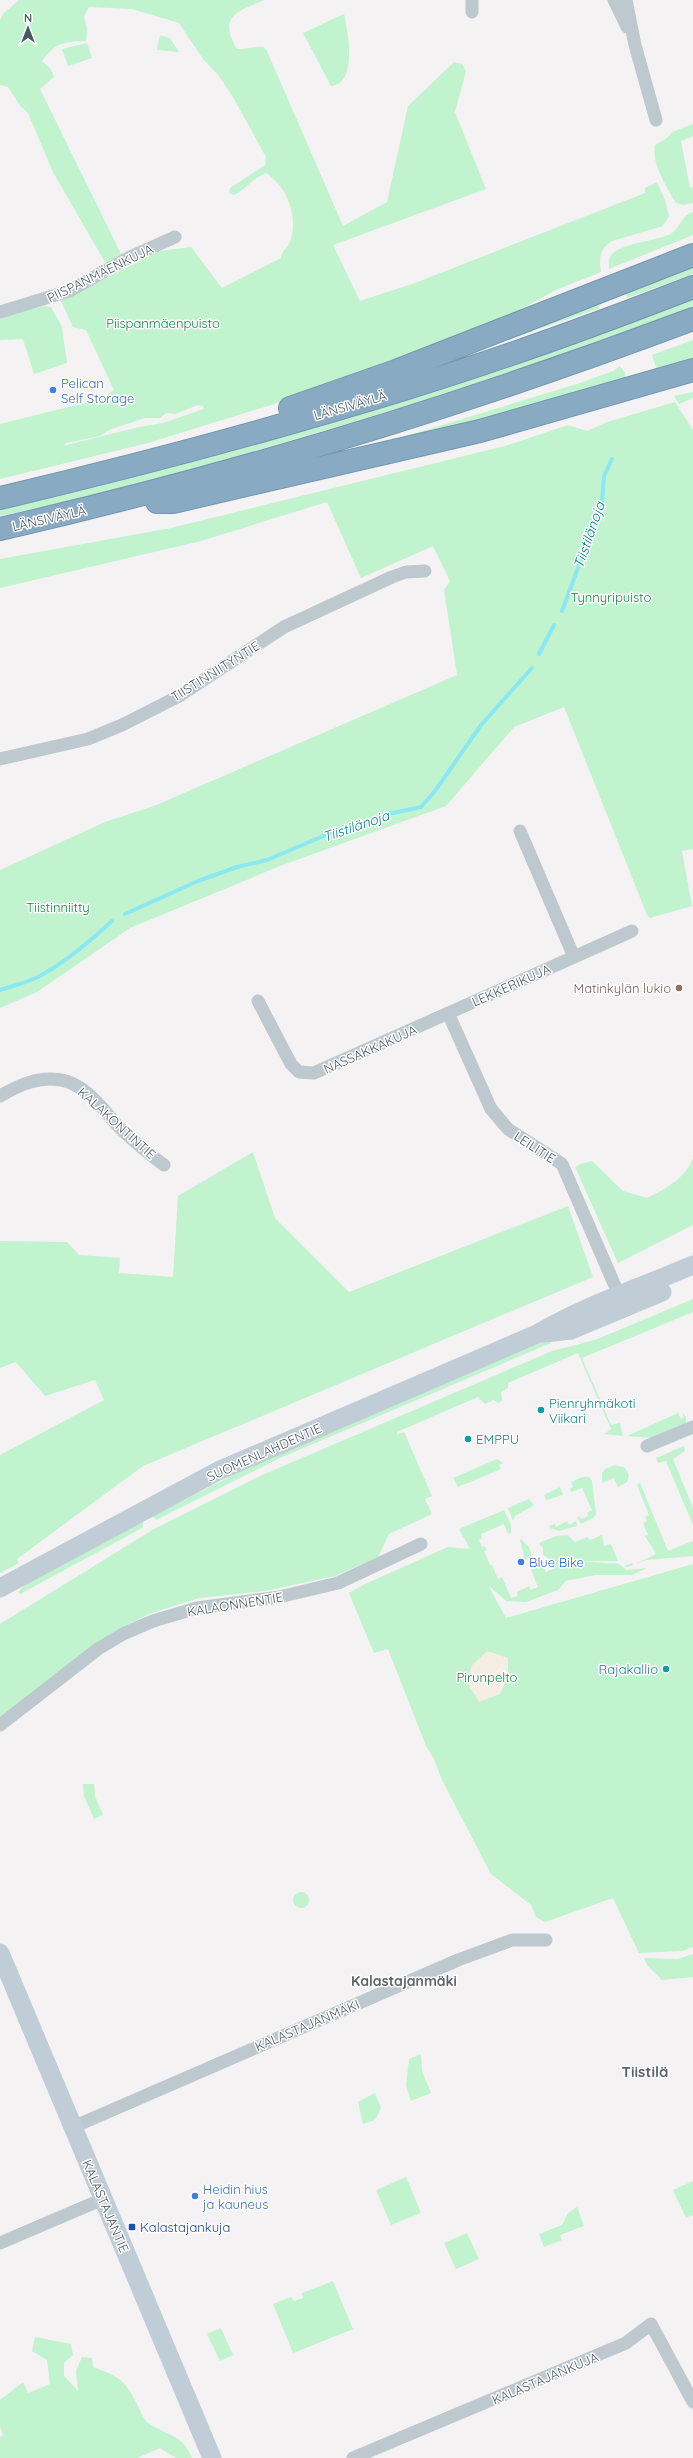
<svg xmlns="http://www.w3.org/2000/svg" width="693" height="2458" viewBox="0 0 693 2458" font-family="Quicksand,sans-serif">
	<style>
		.green { fill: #c0f3ce; fill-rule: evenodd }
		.sand { fill: #f6eee4 }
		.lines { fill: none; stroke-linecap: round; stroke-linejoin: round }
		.stream { stroke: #8be8f2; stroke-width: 4 }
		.motorway-casing { stroke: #7397af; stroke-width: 24 }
		.minor { stroke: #bdc9cf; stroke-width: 13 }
		.secondary { stroke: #c0cdd7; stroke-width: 19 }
		.motorway { stroke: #88abc3; stroke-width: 22 }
		.shop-dot { fill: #3f7fe0; stroke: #fff; stroke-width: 1.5 }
		.education-dot { fill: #8d6e63; stroke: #fff; stroke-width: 1.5 }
		.culture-dot { fill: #0f9aa8; stroke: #fff; stroke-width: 1.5 }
		.transit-dot { fill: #1a4fb4; stroke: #fff; stroke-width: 1.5 }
		.labels { text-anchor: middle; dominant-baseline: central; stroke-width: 3; stroke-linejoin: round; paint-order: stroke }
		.street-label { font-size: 13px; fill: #495962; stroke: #fff }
		.park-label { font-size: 13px; fill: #12843f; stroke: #fff }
		.shop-label { font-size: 13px; fill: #366cbe; stroke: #fff; text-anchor: start }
		.education-label { font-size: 13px; fill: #785e54; stroke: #fff; text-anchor: end }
		.culture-label { font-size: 13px; fill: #0d838f; stroke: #fff; text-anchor: start }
		.transit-label { font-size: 13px; fill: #164399; stroke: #fff; text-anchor: start }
		.water-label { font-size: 14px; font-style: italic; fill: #068290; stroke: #fff }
		.neighbourhood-label { font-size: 14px; font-weight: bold; fill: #5e6468; stroke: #fff }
		.quarter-label { font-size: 15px; font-weight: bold; fill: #5e6468; stroke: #fff }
	</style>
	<rect width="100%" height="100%" fill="#f5f2f3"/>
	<path class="green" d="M19 0H264C239 11 217 15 237 49 247 50 253 46 264 47L267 51 343 226 387 202 408 106 454 62 462 64 466 71 455 112 486 189 333 245 360 301 415 283 645 193V188L657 182 665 200 669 216 663 226 612 241C599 250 599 257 601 272L556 290 512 314 313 392 148 443 0 479V424L101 399 114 390 86 330 73 327 61 301 159 251 191 247 222 288 281 258C281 251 289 247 291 239 298 216 287 186 266 173 253 178 246 189 234 195L229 193 230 188 265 165 266 157 233 97 219 76 203 59 179 23 132 9 89 7 84 16 87 29 86 41C63 42 56 42 42 61L50 68 54 77 40 89 122 256 106 264 53 172 28 113 21 107 8 87 0 85V20L3 14ZM198 405 203 406 204 409 163 423 139 427 63 446 66 443 100 436 109 430 145 418H160L166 413 175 414Z
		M344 14C348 31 358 84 331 86L303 33Z
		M160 35 170 38 179 52 157 50Z
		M87 43 92 58 68 66 62 49Z
		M693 124V136L681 141 690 188 693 187V203L683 205 676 203C667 188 651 163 655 145L667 138 672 132Z
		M693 212V235L609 269C609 266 608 261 610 257 615 244 659 241 672 233 681 226 681 216 693 212Z
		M693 261V274L627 298 624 288Z
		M595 298 600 308 419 370Z
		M693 299V308C559 358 423 402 285 442 191 470 96 496 0 516V507Z
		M44 306 51 307 62 327 67 363 34 374 23 339 0 340V317Z
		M693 340V362L658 373 652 355Z
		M620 366 625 373 626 383 364 449 580 383 613 371Z
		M693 392V398L679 404 674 396Z
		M675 402 693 430V849L682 851 692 906 650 918 647 915 564 707 514 727 446 806 280 866 130 928 37 992 0 1008V870L105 822 154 806 457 675 444 590 450 581 433 546 361 578 327 502 201 541 0 588V559L171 528 505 446 568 425 587 431 607 422Z
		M253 1152 275 1218 349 1292 568 1206 593 1277 143 1466 17 1559 19 1563 0 1573V1455L104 1400 95 1380 45 1396 16 1362 0 1368V1241L67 1242 79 1255 120 1258 119 1273 173 1277 178 1196Z
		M693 1158V1225L618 1263 575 1167 580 1164 592 1161 623 1191 647 1198C664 1190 686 1178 693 1158Z
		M693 1299V1312L582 1358 611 1425 620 1423 623 1436 604 1434 611 1429 578 1353 508 1383V1388L501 1392 502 1401 498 1403 494 1400 485 1404 478 1397 397 1432V1435L404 1432 432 1496 425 1499 432 1514 389 1534 378 1557 335 1576 265 1591 199 1598 149 1614 109 1635 0 1717V1624L154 1529 260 1476 552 1351 595 1340Z
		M550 1339 551 1343 280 1458 156 1520 152 1516 269 1457Z
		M682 1412 686 1417V1424L653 1438 627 1436 678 1413 681 1419 684 1417Z
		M684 1446 685 1451 673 1459 693 1508V1525L666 1461 658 1463 656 1458Z
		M497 1459 503 1463 499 1465 501 1469 458 1487 453 1478Z
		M615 1465 625 1468 629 1475 627 1482 618 1487 614 1478 602 1483V1473L605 1469Z
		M582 1477H589L592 1481 596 1514 593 1518 581 1524 577 1517 579 1516 581 1519 588 1516 587 1513 592 1510 582 1488 571 1492 570 1488 573 1487 571 1482Z
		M640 1483 668 1551 693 1541V1556L646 1560 627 1567 624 1566 632 1563 633 1565 656 1554 645 1536 648 1535 643 1523 647 1521 645 1517 649 1515 637 1485Z
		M560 1487 563 1495 546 1500 544 1495 542 1496Z
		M529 1499 534 1505 515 1516 513 1521 508 1508Z
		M504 1510 511 1525V1533L508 1534 504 1524 481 1534 482 1538 479 1540 482 1547 485 1546 487 1550 484 1551 490 1565H492L498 1579 502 1577 511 1598 518 1596 517 1592 529 1586 531 1590 538 1587 531 1570 534 1569 531 1561 538 1558 542 1559 545 1564 543 1566 546 1572 556 1568 553 1561 543 1555V1548L539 1543 556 1536 568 1535 575 1542 587 1537 590 1540 602 1535 604 1546 611 1544 618 1561H580L619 1564 626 1570 647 1568 632 1575H595L566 1581 558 1590 526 1602 506 1601 488 1585 506 1618 693 1564V1947L682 1951 639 1953 613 1898 545 1922 536 1917 531 1905 491 1874 442 1780 434 1759 426 1746 388 1649 374 1653 349 1593 365 1584 448 1547 470 1549 459 1529Z
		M143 1521V1527L131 1534 20 1594 18 1592 26 1584Z
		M567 1521 569 1525 576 1521 577 1526 559 1531 550 1528 549 1526 555 1524 556 1527Z
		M521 1539 529 1547 532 1556 525 1560 520 1540Z
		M83 1784H94L95 1796 103 1815 94 1819 84 1796Z
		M293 1900a8 8 0 1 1 16 0a8 8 0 1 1-16 0Z
		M693 1954V1977L662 1980 647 1965 644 1958 678 1959Z
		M421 2054 422 2071 431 2093 411 2101 406 2086 409 2059Z
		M375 2093 381 2108 375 2120 363 2124 358 2102Z
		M406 2177 421 2213 391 2225 376 2190Z
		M693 2181V2215L686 2218 673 2190Z
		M577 2207 584 2226 560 2235 562 2240 544 2247 539 2234 562 2225 568 2213Z
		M467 2233 479 2259 456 2269 444 2243Z
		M333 2281 353 2329 293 2353 273 2304 291 2297 294 2301 303 2298 302 2293Z
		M221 2328 233 2355 220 2361 207 2334Z
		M35 2337 71 2344 73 2355 64 2363V2376L78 2391 76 2371 82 2357 92 2358 93 2367C122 2378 125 2380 139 2408 141 2412 144 2420 148 2423 167 2436 183 2434 192 2458H176L160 2448 137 2458H0V2437L3 2435 0 2426V2400L23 2382 28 2393 50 2384 47 2360 32 2351Z"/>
	<path class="sand" d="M487 1651 508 1658V1677L500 1694 479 1702 467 1682 472 1665Z"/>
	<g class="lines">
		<path class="stream" d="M562 611 602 503 604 476 612 459
			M539 654 554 625
			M125 914 198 881 237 867 267 860 335 831 364 824 383 815 421 807 435 791 481 725 532 668
			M0 990C12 986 26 983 38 977 66 962 89 942 112 921"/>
		<defs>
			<path id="motorway" d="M290 408 396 371 693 255
				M0 498C136 466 271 430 404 389 502 359 598 324 693 287
				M157 502H173L480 431 693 370
				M0 529C236 475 467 404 693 319"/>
		</defs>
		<use href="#motorway" class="motorway-casing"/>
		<path class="minor" d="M614 0 627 27
			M626 0 635 45 656 120
			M472 12V0
			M0 312 69 291 130 257 175 237
			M0 759 88 739 122 725 179 696 284 627 392 577 406 572 425 571
			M574 957 632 931
			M258 1001 291 1064 299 1072 314 1073 574 957 520 831
			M448 1013 491 1109 508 1129 562 1164 622 1302
			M0 1096C19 1085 39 1076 61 1080 87 1084 105 1113 122 1130 136 1143 149 1154 164 1165
			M647 1446 693 1427
			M0 1725 98 1649 123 1634 153 1621 197 1608 279 1597 338 1583 421 1544
			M73 2127 458 1960 512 1940H546
			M0 2243 103 2199
			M353 2458 626 2343 651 2324 693 2402"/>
		<path class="secondary" d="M545 1333 571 1330 662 1292
			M0 1588 218 1471 537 1334C586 1305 640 1288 693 1265
			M0 1953 212 2458"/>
		<use href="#motorway" class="motorway"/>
	</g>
	<g class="shop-dot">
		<circle cx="53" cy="390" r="4"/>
		<circle cx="521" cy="1562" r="4"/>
		<circle cx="195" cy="2196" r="4"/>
	</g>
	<circle class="education-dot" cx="679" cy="988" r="4"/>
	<g class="culture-dot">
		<circle cx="541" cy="1410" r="4"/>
		<circle cx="468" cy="1439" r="4"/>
		<circle cx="666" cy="1669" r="4"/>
	</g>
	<rect class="transit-dot" x="128" y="2223" width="8" height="8" rx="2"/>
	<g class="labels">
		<g class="street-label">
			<text transform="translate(100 273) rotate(-26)">PIISPANMÄENKUJA</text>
			<text transform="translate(350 405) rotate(-16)">LÄNSIVÄYLÄ</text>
			<text transform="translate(49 518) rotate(-13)">LÄNSIVÄYLÄ</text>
			<text transform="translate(215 671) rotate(-32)">TIISTINNIITYNTIE</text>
			<text transform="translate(511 985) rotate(-24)">LEKKERIKUJA</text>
			<text transform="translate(370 1049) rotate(-24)">NASSAKKAKUJA</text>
			<text transform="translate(117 1123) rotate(42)">KALAKONTINTIE</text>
			<text transform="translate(535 1147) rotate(33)">LEILITIE</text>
			<text transform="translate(264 1452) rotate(-24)">SUOMENLAHDENTIE</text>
			<text transform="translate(235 1604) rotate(-9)">KALAONNENTIE</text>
			<text transform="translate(307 2025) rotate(-23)">KALASTAJANMÄKI</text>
			<text transform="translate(106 2206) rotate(67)">KALASTAJANTIE</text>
			<text transform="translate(545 2378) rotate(-23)">KALASTAJANKUJA</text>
		</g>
		<g class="park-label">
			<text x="163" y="323">Piispanmäenpuisto</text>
			<text x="611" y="597">Tynnyripuisto</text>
			<text x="58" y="907">Tiistinniitty</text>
			<text x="487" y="1677">Pirunpelto</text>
		</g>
		<g class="shop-label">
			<text x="61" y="383">Pelican<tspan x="61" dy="15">Self Storage</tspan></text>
			<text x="529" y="1562">Blue Bike</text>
			<text x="203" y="2189">Heidin hius<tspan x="203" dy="15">ja kauneus</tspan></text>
		</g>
		<g class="education-label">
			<text x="671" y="988">Matinkylän lukio</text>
		</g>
		<g class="culture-label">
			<text x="549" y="1403">Pienryhmäkoti<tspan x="549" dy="15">Viikari</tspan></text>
			<text x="476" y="1439">EMPPU</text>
			<text x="658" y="1669" text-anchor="end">Rajakallio</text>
		</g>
		<g class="transit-label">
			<text x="140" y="2227">Kalastajankuja</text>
		</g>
		<g class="water-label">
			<text transform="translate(589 535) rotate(-71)">Tiistilänoja</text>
			<text transform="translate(356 826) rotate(-19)">Tiistilänoja</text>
		</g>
		<g class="neighbourhood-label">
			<text x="404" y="1981">Kalastajanmäki</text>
		</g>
		<g class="quarter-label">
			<text x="645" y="2071">Tiistilä</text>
		</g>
	</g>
	<g transform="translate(28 28)" stroke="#ffffff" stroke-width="3" paint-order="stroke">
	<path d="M0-3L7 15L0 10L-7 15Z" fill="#495962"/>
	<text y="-6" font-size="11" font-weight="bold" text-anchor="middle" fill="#495962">N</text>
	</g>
</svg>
